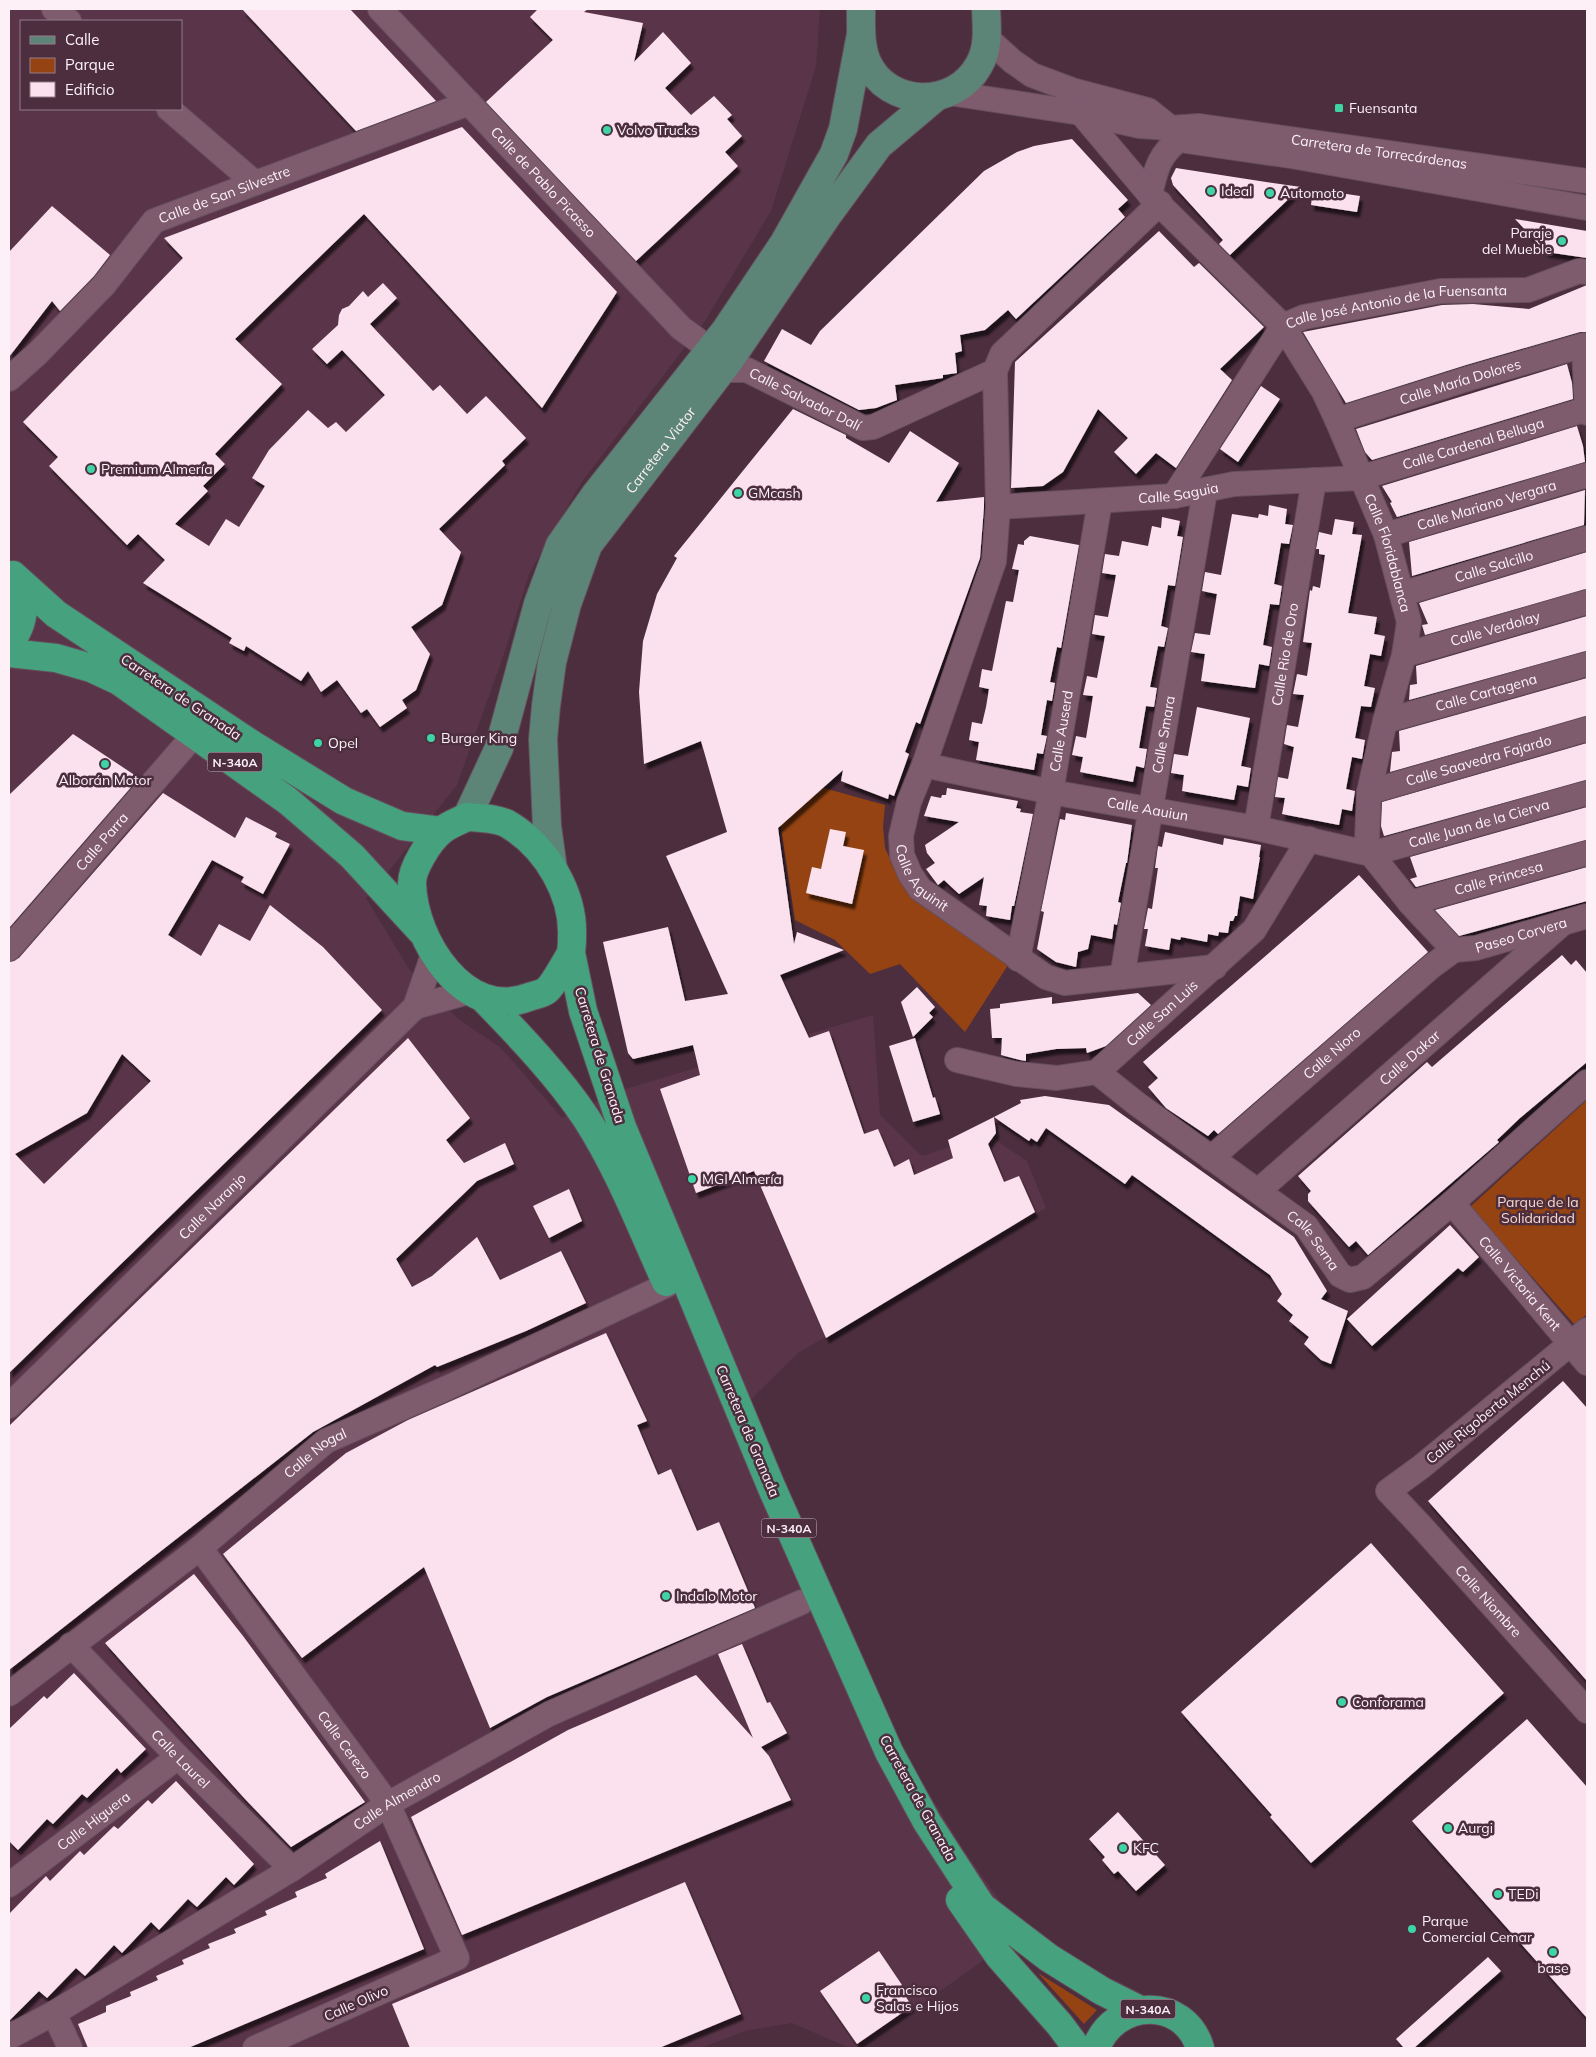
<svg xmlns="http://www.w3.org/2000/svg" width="1596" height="2057" viewBox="0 0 1596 2057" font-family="Mulish,sans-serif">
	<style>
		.built { fill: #5a3549; fill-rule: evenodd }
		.green { fill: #954312 }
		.building { fill: #fbe1ee; fill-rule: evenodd; filter: url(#shadow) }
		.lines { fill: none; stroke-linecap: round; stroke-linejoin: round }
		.minor-casing { stroke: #664e5c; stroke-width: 26 }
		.major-casing { stroke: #664e5c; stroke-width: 30 }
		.highway-casing { stroke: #664e5c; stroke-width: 30 }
		.minor { stroke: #7e5c6e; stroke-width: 24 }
		.major { stroke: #5c8578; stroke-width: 28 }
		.highway { stroke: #46a17f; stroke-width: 28 }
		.poi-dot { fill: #3ed4a3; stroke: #4c2e3e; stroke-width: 2 }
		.labels { text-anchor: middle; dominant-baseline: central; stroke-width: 5; stroke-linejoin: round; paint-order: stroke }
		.shield { fill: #4c2e3e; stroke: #c8b6c0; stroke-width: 1 }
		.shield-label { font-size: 12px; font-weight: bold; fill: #fdf1f7 }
		.poi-label { font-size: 14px; fill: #fdf1f7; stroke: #4c2e3e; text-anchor: start }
		.street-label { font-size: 14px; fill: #fdf1f7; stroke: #4c2e3e }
		.park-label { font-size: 14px; fill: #f5d8ca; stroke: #4c2e3e }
	</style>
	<defs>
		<filter id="shadow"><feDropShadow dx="3" dy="5.5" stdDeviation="1" flood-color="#0009"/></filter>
	</defs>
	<rect width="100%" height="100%" fill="#4c2e3e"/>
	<path class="built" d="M9 9H820L816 66 771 211 705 321 581 483 529 574 504 654 457 785 369 896 366 898 409 969 457 1018 501 1048 562 1118 619 1091 873 1015 880 1115 922 1156 988 1135 1027 1161 1046 1208 798 1353 749 1401 906 1756 964 1851 1018 1926 981 1962 860 2048H850L792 2023 745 2031 701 2048H9ZM21 21H181V109H21Z"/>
	<path class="green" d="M824 788 885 805 883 827 885 848 898 876 918 902 1008 965 965 1032 900 964 870 974 835 940 795 920 780 822Z
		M1587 1100V1314L1575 1325 1470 1207Z
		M1038 1973 1097 2010 1084 2024Z"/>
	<path class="building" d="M242 9H350L436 101 356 131Z
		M538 9H588L584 12 643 23 634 62 663 32 691 63 665 88 691 115 714 96 732 115 727 119 742 136 725 152 738 166 636 261 486 102 553 40 530 17Z
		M462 127 617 292 542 408 364 214 235 339 282 384 215 454 225 464 203 486 208 491 175 524 209 546 226 519 239 527 265 486 252 478 269 450 308 410 328 428 336 422 346 432 385 395 342 350 327 364 312 349 338 325 339 315 342 309 349 306 363 291 368 297 383 283 397 298 370 324 433 391 440 385 467 414 486 396 526 438 502 461 505 465 439 529 461 552 442 605 411 627 430 654 416 690 402 700 407 708 380 727 367 709 361 713 337 680 321 692 308 671 301 681 246 646 244 651 229 643 232 638 143 583 165 560 138 534 127 545 49 466 58 457 23 422 183 258 164 238Z
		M1072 139 1128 200 1118 209 1125 217 1016 319 1008 310 985 330 960 335 962 351 955 353 957 373 943 375V378L895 385 897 400 876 408 859 410 764 361 782 329 811 345 820 331 984 171 1017 152 1034 146Z
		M1176 168 1266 182 1301 187 1230 255 1219 244 1223 240 1173 185 1171 178Z
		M1313 189 1360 196 1357 212 1311 205Z
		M52 206 110 255 94 276 60 311 52 301 9 357V252Z
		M1515 219 1587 231V258L1546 252Z
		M1159 231 1194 267 1199 263 1264 327 1220 369 1232 380 1176 468 1156 453 1136 474 1114 452 1128 438 1098 409 1063 472 1043 486 1011 488 1015 362Z
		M1587 285V332H1580L1466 365 1346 403 1303 332 1442 305 1473 304 1529 309Z
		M1567 364 1572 383 1573 399 1372 460 1365 452 1356 429Z
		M1261 386 1280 399 1238 462 1220 449Z
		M793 409 846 435V438L889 463 910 431 959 463 936 502 984 497V507L980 558 920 724 916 722 905 752 909 754 894 796 889 794 888 799 841 781 843 770 778 828 794 944 797 932 844 950 780 975 809 1038 829 1031 864 1134 878 1129 894 1167 909 1159 914 1175 953 1158 948 1140 994 1117 996 1133 988 1144 1004 1182 1019 1176 1035 1212 826 1338 754 1171 696 1193 660 1089 700 1075 693 1045 633 1059 628 1053 603 942 668 927 685 1001 728 994 666 856 727 832 701 741 644 764 639 692 643 641 657 594 677 558 674 556Z
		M1577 426 1583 446 1585 462 1397 517 1390 503 1392 502 1382 486Z
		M1585 490 1584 525 1412 576 1409 542Z
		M1269 505 1287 509 1285 524 1293 525 1289 544 1281 543 1274 584 1282 586 1279 605 1270 604 1263 645 1272 647 1269 666 1259 664 1255 688 1201 681 1205 654 1191 652 1195 633 1210 635 1217 594 1202 591 1205 572 1221 575 1232 514 1258 518 1259 514 1268 516Z
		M1162 517 1180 521 1177 536 1183 537 1175 586 1168 585 1161 626 1168 628 1164 647 1158 646 1150 687 1157 688 1154 707 1146 706 1139 748 1147 749 1144 768 1136 766 1133 782 1080 772 1083 757 1072 755 1076 736 1086 738 1093 696 1083 695 1087 676 1097 678 1105 636 1092 634 1095 615 1108 617 1116 575 1102 573 1105 554 1119 556 1122 541 1148 546 1152 526 1161 528Z
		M1335 519 1354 522 1352 534 1362 535 1348 613 1377 617 1374 634 1385 636 1381 656 1370 654 1364 686 1375 688 1371 707 1361 706 1355 738 1365 740 1362 759 1352 757 1346 789 1355 791 1352 811 1342 809 1339 825 1282 814 1285 798 1275 797 1278 777 1288 779 1294 747 1284 744 1287 725 1298 727 1304 695 1293 694 1297 674 1307 676 1312 643 1303 642 1310 590 1312 591 1313 586 1320 588 1325 555 1319 554V549H1316L1319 532 1332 535Z
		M1030 536 1079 545 1061 648 1057 647 1050 682 1055 683 1052 701 1047 700 1041 735 1047 736 1043 754 1037 753 1034 770 976 760 979 742 969 740 972 722 982 724 986 707 989 689 979 687 982 669 992 671 1006 601 1013 602 1019 570 1012 569 1018 544 1024 545V541Z
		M1587 552V589L1425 635 1422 625 1428 624 1419 603Z
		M1587 616V651L1409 700 1410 685 1417 684 1416 666Z
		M1587 678V716L1390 772 1392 752 1400 751 1399 731Z
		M1197 707 1250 718 1241 766 1251 768 1248 787 1237 785 1234 800 1182 791 1184 775 1171 773 1174 754 1188 756Z
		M73 734 139 778 9 928V795Z
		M1587 743V780L1384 836 1381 826 1382 802Z
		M947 788 1018 801 1016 808 1021 809 1020 812 1033 814 1014 906H1012L1010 920 986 916 987 906 979 905 984 877 959 894 944 880 938 885 926 869 935 863 927 853 925 845 959 822 924 816 931 796 941 798 942 795H946Z
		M163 793 235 838 246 817 277 833 275 837 290 844 263 894 241 882 244 877 212 860 168 935 201 956 219 924 250 941 270 905 323 947 382 1010 9 1373V962L19 958ZM122 1054 151 1081 44 1184 15 1154 87 1113Z
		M1587 807V840L1416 887 1410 879 1417 877 1410 857Z
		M1066 813 1132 825 1127 863H1126L1118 902 1121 903 1117 925 1114 924 1112 939 1091 935 1088 949 1078 952 1076 967 1056 962 1037 949 1044 912 1041 911 1060 819 1065 820Z
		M830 829 846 832 843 846 864 850 852 904 806 893 812 867 821 869Z
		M1165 832 1223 845 1224 838 1261 845 1259 857H1260L1253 899 1240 896 1237 916H1235L1233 921H1230L1228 933 1219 932 1218 936 1208 934 1207 942 1181 937 1180 940 1171 938 1169 950 1145 946 1148 929H1144L1148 908 1152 909 1158 868H1155L1158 846 1162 847Z
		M1587 867V901L1565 907 1459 936 1435 910Z
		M1359 875 1428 952 1218 1134 1214 1130 1208 1136 1166 1108 1148 1087 1158 1078 1143 1062Z
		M1562 955 1571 965 1576 960 1587 973V1062L1520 1118 1497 1140 1499 1142 1368 1255 1356 1241 1349 1247 1308 1201V1194L1311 1191 1298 1176 1427 1062 1432 1067Z
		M917 987 935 1007 929 1013 933 1017 913 1037 901 1002Z
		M1138 993 1151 1005 1106 1046 1087 1053 1086 1048 1056 1049 1026 1054V1061L1020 1060 1001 1055 1002 1038H992L990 1009 1000 1008V1004L1052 997V1004Z
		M408 1038 470 1118 446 1140 464 1163 505 1143 514 1164 477 1181 396 1259 412 1287 432 1276 477 1237 500 1280 561 1251 586 1303 526 1331 437 1367 435 1365 313 1432 9 1670V1426Z
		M915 1038 933 1098 935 1097 940 1114 913 1122 889 1046Z
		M1045 1096 1109 1105 1294 1237 1327 1291 1321 1299 1348 1311 1331 1364 1321 1360 1304 1344 1309 1337 1289 1321 1293 1315 1277 1301 1282 1294 1270 1275 1132 1175 1125 1184 1046 1128 1037 1142 1031 1138 1029 1141 994 1117 1021 1103 1020 1100Z
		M569 1189 582 1221 549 1238 533 1206Z
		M1450 1225 1479 1257 1463 1272 1458 1268 1372 1346 1347 1319Z
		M606 1333 647 1421 637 1425 658 1475 671 1469 697 1531 719 1522 755 1608 547 1697 490 1728 424 1567 302 1658 223 1554 346 1453 408 1420Z
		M1563 1381 1587 1408V1681L1428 1501Z
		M1371 1543 1504 1693 1311 1863 1270 1817 1272 1815 1181 1712Z
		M194 1574 243 1636 365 1802 291 1847 245 1799 105 1643Z
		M742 1644 767 1703 770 1702 787 1733 761 1747 769 1756 791 1800 462 1935 411 1817 568 1730 696 1675 753 1738 718 1654Z
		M74 1673 146 1749 121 1773 117 1768 87 1798 82 1794 53 1824 47 1819 18 1850 9 1841V1729L44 1696 47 1699Z
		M1527 1719 1587 1787V2018L1412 1821Z
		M176 1781 254 1864 234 1885 226 1877 197 1907 188 1899 159 1930 151 1922 122 1953 114 1945 85 1976 76 1968 47 1998 39 1991 9 2021V1914L46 1876 50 1881 80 1851 84 1855 114 1826 118 1829 148 1800 152 1804Z
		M1118 1812 1165 1865 1136 1891 1118 1871 1114 1874 1102 1860 1105 1857 1089 1839Z
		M380 1841 424 1949 188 2048H88L78 2024 106 2012V2006L131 1996 130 1992 158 1980 156 1976 184 1964 182 1960 210 1948 208 1944 236 1933 234 1929 267 1915 265 1911 297 1897 295 1892 327 1878 325 1874Z
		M685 1882 741 2014 659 2048H410L392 2004Z
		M879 1951 902 1985 899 1987 912 2006 857 2044 820 1991Z
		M1488 1957 1501 1971 1414 2048H1404L1396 2039Z"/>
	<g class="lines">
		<defs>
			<g id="minor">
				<path d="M54 9 69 21"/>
				<path id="s1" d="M380 9 681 328 710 349"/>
				<path d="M987 38 1012 61 1032 75 1072 90 1148 110 1187 141 1291 156 1587 208"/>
				<path id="s2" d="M949 93 1081 113 1140 126 1170 128 1199 126 1587 181"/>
				<path d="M169 109 255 183"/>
				<path id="s3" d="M1081 113 1150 195 1283 326 1324 392 1337 420 1386 535 1409 622 1404 655 1385 721 1369 792 1367 840 1371 854 1410 903 1454 950"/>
				<path d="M1150 195C1156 168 1159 154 1182 137"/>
				<path id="s4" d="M722 370H747L863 428 873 427 995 371 1002 354 1160 203"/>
				<path id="s5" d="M995 371 998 507 994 561 924 765 909 802 901 836 902 855 910 874 920 889 1046 977 1065 983 1215 967"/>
				<path id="s6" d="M9 379 38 353 104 285 154 221 469 103"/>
				<path id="s7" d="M1337 420 1470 378 1584 345 1587 413"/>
				<path id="s8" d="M1174 496 1283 326 1304 317 1441 291 1528 290 1579 271 1587 272"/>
				<path id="s9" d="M998 507 1174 496 1234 484 1360 478 1587 409"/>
				<path id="s10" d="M1386 535 1587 475"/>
				<path id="s11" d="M1402 594 1587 538"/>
				<path id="s12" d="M1404 655 1587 602"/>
				<path id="s13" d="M1385 721 1587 664"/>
				<path id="s14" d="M924 765 1051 792 1256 828 1371 854 1587 793"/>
				<path id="s15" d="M1369 792 1587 729"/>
				<path id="s16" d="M1256 828 1314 480"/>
				<path id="s17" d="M1410 903 1587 853"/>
				<path id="s18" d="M9 949 195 734"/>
				<path id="s19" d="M1454 950 1476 948 1587 916"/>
				<path id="s20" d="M1018 959 1051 792 1100 501"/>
				<path id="s21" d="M1122 977 1205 491"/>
				<path d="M415 1007 472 991"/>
				<path id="s22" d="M957 1060 1017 1074 1057 1078 1097 1072 1254 930 1309 839"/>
				<path id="s23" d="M1097 1072 1137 1104 1306 1226 1340 1275 1350 1280 1363 1277 1452 1203 1587 1082"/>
				<path id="s24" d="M1211 1158 1432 966 1454 950"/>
				<path id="s25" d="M1258 1191 1563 923"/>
				<path id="s26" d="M1452 1203 1587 1363"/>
				<path id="s27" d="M1587 1330 1421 1467 1388 1491 1421 1526 1587 1711"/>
				<path id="s28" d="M9 1406 415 1007 434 952"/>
				<path id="s29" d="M200 1548 388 1804 457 1958 255 2048"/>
				<path id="s30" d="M71 1645 178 1757 292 1869"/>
				<path id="s31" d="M9 1694 200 1548 326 1441 447 1388 667 1285"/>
				<path id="s32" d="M9 1885 178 1757"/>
				<path d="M54 2013 70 2048"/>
				<path id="s33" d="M9 2034 11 2036 54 2013 292 1869 388 1804 549 1714 802 1602"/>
			</g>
			<g id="major">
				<path d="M861 9C861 26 860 46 867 62 888 108 955 109 979 65 989 48 987 28 986 9"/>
				<path d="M467 817 499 748 538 604 560 545 595 495 725 331 784 243 834 154 843 129 861 34"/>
				<path id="s34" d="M553 869 547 826 543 739 546 706 552 662 567 604 588 545 729 361 827 216 879 145 936 97"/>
			</g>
			<path id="highway" d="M15 577 56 614 253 745 344 801 402 826 441 831
				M9 643C25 625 29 594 13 575
				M9 653 56 658 91 668 119 681 288 801 352 856 421 931
				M467 817C480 818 500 818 511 826 547 849 574 894 572 937 572 943 572 950 570 955 566 962 552 986 547 990 543 994 534 995 529 997 465 1022 413 940 412 883 412 868 429 841 441 831 448 825 459 821 467 817Z
				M571 953 583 1011 622 1127 771 1486 889 1752 927 1822 982 1907 1049 1958 1102 1991 1140 2010
				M485 1000C519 1035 559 1077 586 1118 619 1169 641 1227 666 1282
				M960 1900 999 1956 1060 2025 1077 2048
				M1096 2048C1114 1999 1184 1995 1200 2048"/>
		</defs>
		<use href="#minor" class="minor-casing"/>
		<use href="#major" class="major-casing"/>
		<use href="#highway" class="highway-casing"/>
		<use href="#minor" class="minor"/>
		<use href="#major" class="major"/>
		<use href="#highway" class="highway"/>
	</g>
	<g class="poi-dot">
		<rect x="1334" y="103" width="10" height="10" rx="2.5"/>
		<circle cx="607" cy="130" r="5"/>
		<circle cx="1211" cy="191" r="5"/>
		<circle cx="1270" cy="193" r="5"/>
		<circle cx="1562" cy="241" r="5"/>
		<circle cx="91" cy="469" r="5"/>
		<circle cx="738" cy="493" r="5"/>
		<circle cx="431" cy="738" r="5"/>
		<circle cx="318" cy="743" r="5"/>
		<circle cx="105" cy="764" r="5"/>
		<circle cx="692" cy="1179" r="5"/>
		<circle cx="666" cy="1596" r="5"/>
		<circle cx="1342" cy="1702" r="5"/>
		<circle cx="1448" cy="1828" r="5"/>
		<circle cx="1123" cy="1848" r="5"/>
		<circle cx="1498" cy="1894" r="5"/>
		<circle cx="1412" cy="1929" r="5"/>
		<circle cx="1553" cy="1952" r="5"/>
		<circle cx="866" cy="1998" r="5"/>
	</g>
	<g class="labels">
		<g class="shield">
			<rect x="207.5" y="752.5" width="55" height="19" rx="4"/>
			<rect x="761.5" y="1518.5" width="55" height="19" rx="4"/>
			<rect x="1120.5" y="1999.5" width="55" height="19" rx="4"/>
		</g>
		<g class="shield-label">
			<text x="235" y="762">N-340A</text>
			<text x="789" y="1528">N-340A</text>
			<text x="1148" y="2009">N-340A</text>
		</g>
		<g class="poi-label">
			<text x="1349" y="108">Fuensanta</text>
			<text x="617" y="130">Volvo Trucks</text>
			<text x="1221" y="191">Ideal</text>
			<text x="1280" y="193">Automoto</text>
			<text x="1552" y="233" text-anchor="end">Paraje<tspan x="1552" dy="16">del Mueble</tspan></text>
			<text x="101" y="469">Premium Almería</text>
			<text x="748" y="493">GMcash</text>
			<text x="441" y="738">Burger King</text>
			<text x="328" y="743">Opel</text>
			<text x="105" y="780" text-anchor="middle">Alborán Motor</text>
			<text x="702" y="1179">MGI Almería</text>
			<text x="676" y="1596">Indalo Motor</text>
			<text x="1352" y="1702">Conforama</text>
			<text x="1458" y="1828">Aurgi</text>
			<text x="1133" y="1848">KFC</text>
			<text x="1508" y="1894">TEDi</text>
			<text x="1422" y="1921">Parque<tspan x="1422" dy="16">Comercial Cemar</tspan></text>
			<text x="1553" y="1968" text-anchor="middle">base</text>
			<text x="876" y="1990">Francisco<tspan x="876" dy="16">Salas e Hijos</tspan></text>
		</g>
		<g class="street-label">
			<text stroke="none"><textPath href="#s2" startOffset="435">Carretera de Torrecárdenas</textPath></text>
			<text stroke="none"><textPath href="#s1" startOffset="238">Calle de Pablo Picasso</textPath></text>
			<text stroke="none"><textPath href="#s6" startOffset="290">Calle de San Silvestre</textPath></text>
			<text stroke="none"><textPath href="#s8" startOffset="318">Calle José Antonio de la Fuensanta</textPath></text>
			<text stroke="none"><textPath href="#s7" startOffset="129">Calle María Dolores</textPath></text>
			<text stroke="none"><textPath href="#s4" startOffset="90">Calle Salvador Dalí</textPath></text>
			<text stroke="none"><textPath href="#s9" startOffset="482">Calle Cardenal Belluga</textPath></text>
			<text stroke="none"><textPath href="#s34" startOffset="450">Carretera Viator</textPath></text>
			<text stroke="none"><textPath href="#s9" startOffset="181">Calle Saguia</textPath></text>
			<text stroke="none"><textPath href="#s10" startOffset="105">Calle Mariano Vergara</textPath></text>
			<text stroke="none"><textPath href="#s3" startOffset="545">Calle Floridablanca</textPath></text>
			<text stroke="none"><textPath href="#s11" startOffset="96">Calle Salcillo</textPath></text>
			<text stroke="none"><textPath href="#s12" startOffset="95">Calle Verdolay</textPath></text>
			<text stroke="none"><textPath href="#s16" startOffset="176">Calle Rio de Oro</textPath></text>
			<text stroke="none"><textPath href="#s13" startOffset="105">Calle Cartagena</textPath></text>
			<text transform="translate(181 697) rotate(34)">Carretera de Granada</text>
			<text stroke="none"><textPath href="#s20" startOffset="232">Calle Auserd</textPath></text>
			<text stroke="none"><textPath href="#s21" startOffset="246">Calle Smara</textPath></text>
			<text stroke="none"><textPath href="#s15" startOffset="114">Calle Saavedra Fajardo</textPath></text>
			<text stroke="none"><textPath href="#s14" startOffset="228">Calle Aauiun</textPath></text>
			<text stroke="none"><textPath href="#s14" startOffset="568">Calle Juan de la Cierva</textPath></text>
			<text stroke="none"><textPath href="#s18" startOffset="142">Calle Parra</textPath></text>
			<text stroke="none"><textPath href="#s5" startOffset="530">Calle Aguinit</textPath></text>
			<text stroke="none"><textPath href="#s17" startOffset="92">Calle Princesa</textPath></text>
			<text stroke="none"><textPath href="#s19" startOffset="69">Paseo Corvera</textPath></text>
			<text stroke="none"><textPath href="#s22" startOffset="230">Calle San Luis</textPath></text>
			<text stroke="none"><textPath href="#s24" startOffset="160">Calle Nioro</textPath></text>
			<text transform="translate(600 1055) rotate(73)">Carretera de Granada</text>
			<text stroke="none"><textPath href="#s25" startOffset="202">Calle Dakar</textPath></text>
			<text stroke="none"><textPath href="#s28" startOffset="285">Calle Naranjo</textPath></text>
			<text stroke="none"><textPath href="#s23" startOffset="275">Calle Serna</textPath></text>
			<text stroke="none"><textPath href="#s26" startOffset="105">Calle Victoria Kent</textPath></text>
			<text transform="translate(1488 1412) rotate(-39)">Calle Rigoberta Menchú</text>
			<text transform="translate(748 1431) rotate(67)">Carretera de Granada</text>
			<text stroke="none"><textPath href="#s31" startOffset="390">Calle Nogal</textPath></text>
			<text stroke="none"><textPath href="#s27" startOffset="405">Calle Niombre</textPath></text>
			<text stroke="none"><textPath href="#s29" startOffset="244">Calle Cerezo</textPath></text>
			<text stroke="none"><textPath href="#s30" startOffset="158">Calle Laurel</textPath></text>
			<text transform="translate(918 1798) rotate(61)">Carretera de Granada</text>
			<text stroke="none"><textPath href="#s33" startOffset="455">Calle Almendro</textPath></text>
			<text stroke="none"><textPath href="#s32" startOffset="106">Calle Higuera</textPath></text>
			<text transform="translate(356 2003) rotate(-24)">Calle Olivo</text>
		</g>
		<g class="park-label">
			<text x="1538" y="1202">Parque de la<tspan x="1538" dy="16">Solidaridad</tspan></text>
		</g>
	</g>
	<rect width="1596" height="2057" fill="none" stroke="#fdf1f7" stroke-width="20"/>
	<rect x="20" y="20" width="162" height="90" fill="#4c2e3e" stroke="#937c88"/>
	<rect x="30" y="36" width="25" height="8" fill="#5c8578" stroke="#937c88"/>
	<text x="65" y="45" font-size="15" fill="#fdf1f7">Calle</text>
	<rect x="30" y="58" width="25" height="15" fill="#954312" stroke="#937c88"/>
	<text x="65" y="70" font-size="15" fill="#fdf1f7">Parque</text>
	<rect x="30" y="82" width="25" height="15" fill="#fbe1ee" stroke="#937c88"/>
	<text x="65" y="95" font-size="15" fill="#fdf1f7">Edificio</text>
</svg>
